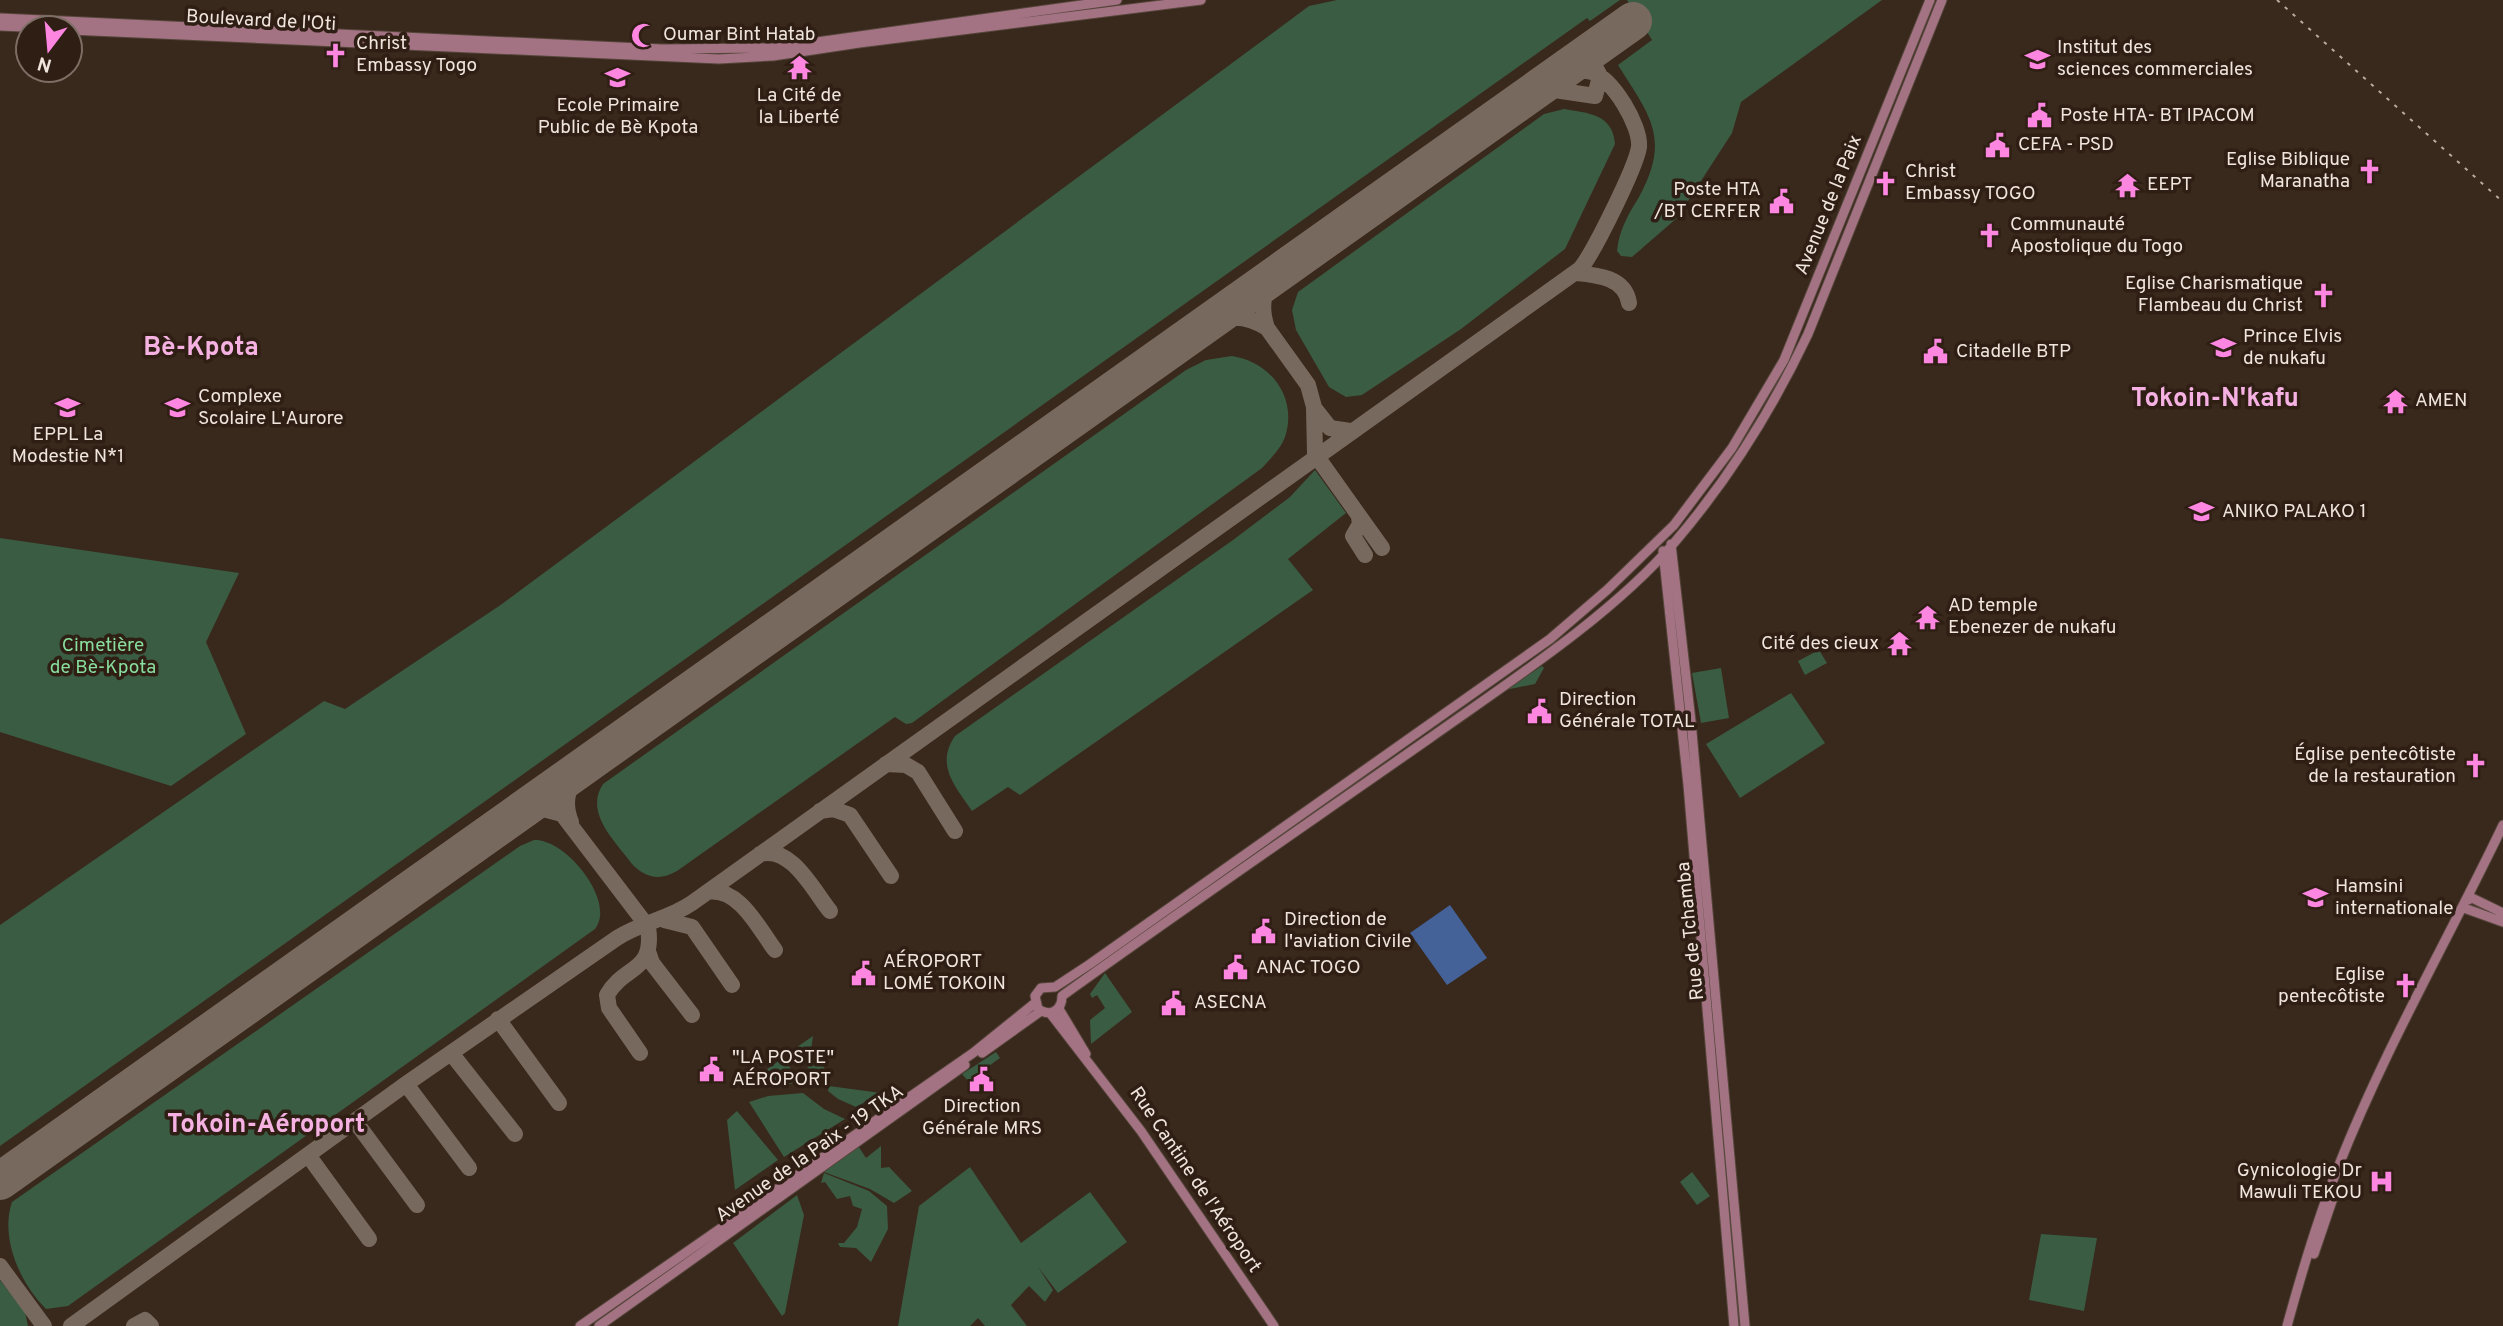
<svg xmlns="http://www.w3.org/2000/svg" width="2503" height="1326" viewBox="0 0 2503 1326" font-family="Overpass,sans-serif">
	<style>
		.green { fill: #3a5c42 }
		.water { fill: #446298 }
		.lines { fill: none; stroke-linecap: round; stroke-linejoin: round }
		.taxiway { stroke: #78695e; stroke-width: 16 }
		.runway { stroke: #78695e; stroke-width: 38 }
		.secondary-casing { stroke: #56463b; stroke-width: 11 }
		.secondary { stroke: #a37383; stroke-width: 9 }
		.rail { stroke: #b7aaa1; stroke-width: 2; stroke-dasharray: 3.5 7; stroke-linecap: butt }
		.labels { text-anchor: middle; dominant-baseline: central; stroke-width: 7; stroke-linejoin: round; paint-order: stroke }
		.street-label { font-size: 19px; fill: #f0e5dd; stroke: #2f1e13 }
		.poi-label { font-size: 19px; fill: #f0e5dd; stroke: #2f1e13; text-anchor: start }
		.park-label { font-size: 19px; fill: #88de9e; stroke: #2f1e13 }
		.district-label { font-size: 26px; font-weight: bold; fill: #f4b1e2; stroke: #2f1e13 }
	</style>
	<rect width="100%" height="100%" fill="#39281c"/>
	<path class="green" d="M1337 0H1620L1590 21 1587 18 0 1146V925L324 701 345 709 502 604 1309 6Z
		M1627 0H1882L1741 102 1732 133 1677 218 1632 257 1621 256 1617 251C1619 230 1628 215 1639 197 1671 138 1650 116 1618 65L1652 40Z
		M1564 109C1588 113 1613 114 1615 144L1565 249 1461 329 1362 395 1346 397 1329 387 1296 330 1292 310 1298 292 1544 114Z
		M1232 356C1271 362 1298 398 1285 437 1280 450 1271 458 1262 468L912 723 906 724 895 717 677 871C660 881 645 878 632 864 615 841 584 813 603 784L1186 370 1206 360Z
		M1315 470 1346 513 1288 559 1313 590 1020 795 1008 787 972 811C955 786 935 765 955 736L1233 540 1290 497Z
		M0 538 239 573 206 642 246 734 171 786 0 732Z
		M1819 650 1827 663 1805 675 1798 661Z
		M1542 666 1544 668 1535 684 1505 690Z
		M1721 668 1729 718 1701 723 1692 673Z
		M1791 693 1825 743 1740 798 1706 744Z
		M534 840C565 838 617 901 595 929L68 1306 46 1309C19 1282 0 1237 12 1202L520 846Z
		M1105 973 1132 1012 1091 1044 1090 1020 1105 1008 1097 995 1092 998 1090 994Z
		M813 1036 811 1050 829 1074 825 1079 815 1077 794 1049Z
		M996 1052 1000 1058 968 1081 962 1074Z
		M783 1058 797 1077 796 1082C782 1087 766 1090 756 1077Z
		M829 1086 881 1093 856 1107 838 1099 828 1091Z
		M803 1093 824 1109 845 1119 784 1157 749 1102 768 1096Z
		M737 1111 778 1160 735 1190 727 1120Z
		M857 1144 866 1158 881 1146V1168L889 1167 912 1191 894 1203 870 1189 824 1172 826 1165Z
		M970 1167 1021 1243 1090 1192 1127 1242 1058 1293 1038 1267 1053 1290 1045 1302 1029 1286 1011 1305 1027 1326H985L978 1318 970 1326H898L919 1206Z
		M1692 1172 1710 1196 1697 1205 1680 1182Z
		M824 1173 869 1191 887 1206 888 1229 871 1262 856 1248 840 1247 838 1243H844L857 1227 862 1209 853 1206 850 1196 837 1199 825 1182 821 1183Z
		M797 1195 804 1215 785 1313 782 1316 733 1243Z
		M2041 1234 2097 1238 2084 1311 2029 1300Z
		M0 1280 25 1312 28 1326H0Z"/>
	<path class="water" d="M1450 905 1487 958 1447 985 1410 933Z"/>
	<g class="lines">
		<path class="taxiway" d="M1529 94 1548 89 1595 96 1600 76 1592 61 1583 56
			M1575 273C1597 275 1625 277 1629 303
			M1267 328 1308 385 1314 407 1315 454 1382 548
			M1200 330C1223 315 1243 313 1267 328 1258 301 1265 286 1285 267
			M1315 409 1330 428 1350 431
			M1359 517 1360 524 1353 536 1365 555
			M886 764 906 765 918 772 955 831
			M820 811 833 809 850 815 891 876
			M516 815 539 808 562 814 648 927C655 973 625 964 607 995L609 1008 640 1053
			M571 822C562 800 569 784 584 767
			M760 854C791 845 813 890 830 911
			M707 892C739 886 759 929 775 950
			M664 920 692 927 732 985
			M649 954 652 963 692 1015
			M498 1019 559 1103
			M451 1053 515 1134
			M406 1084 469 1168
			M355 1121 417 1205
			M308 1155 369 1239
			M0 1266 44 1326
			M71 1326 406 1084 617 938C642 922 669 919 692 903L1580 269C1593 254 1636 167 1639 147 1641 126 1613 79 1592 72 1578 68 1568 71 1555 76
			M134 1326 145 1320 151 1326"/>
		<path class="runway" d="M0 1181 1633 21"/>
		<defs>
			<path id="secondary" d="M1930 0 1784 360 1732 448 1674 525 1607 590 1550 639 1090 964 1055 987 1041 988 1035 996 1038 1009C1050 1017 1062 1011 1062 996 1183 909 1307 824 1430 738 1509 682 1611 616 1674 543 1728 480 1772 410 1808 334L1942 0
				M0 18 662 49 774 48 1117 0
				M0 26 47 28
				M70 30 719 59 773 56 859 43 1201 0
				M1671 544 1691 721 1745 1326
				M1663 551 1688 785 1734 1326
				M2468 900 2472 898 2503 913
				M2464 908 2503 922
				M1059 1009 1086 1054
				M1050 1013 1141 1131 1274 1326
				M982 1053 1041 1011
				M2314 1254 2332 1201
				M580 1326 973 1053 1035 1003
				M599 1326 965 1065
				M2287 1326C2302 1271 2318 1217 2339 1165 2385 1048 2449 938 2503 825"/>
		</defs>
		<use href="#secondary" class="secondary-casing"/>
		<use href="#secondary" class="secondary"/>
		<path class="rail" d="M2277 0 2503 202"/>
	</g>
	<defs>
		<symbol id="mosque-bare" viewBox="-9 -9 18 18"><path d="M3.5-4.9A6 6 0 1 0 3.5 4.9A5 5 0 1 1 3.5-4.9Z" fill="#fd86e1" stroke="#2f1e13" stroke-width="2.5" paint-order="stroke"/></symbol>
		<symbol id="church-bare" viewBox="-9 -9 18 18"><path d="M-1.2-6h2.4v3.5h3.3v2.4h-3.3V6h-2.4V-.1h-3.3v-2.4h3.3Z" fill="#fd86e1" stroke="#2f1e13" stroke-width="2.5" paint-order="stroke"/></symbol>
		<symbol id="school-bare" viewBox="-9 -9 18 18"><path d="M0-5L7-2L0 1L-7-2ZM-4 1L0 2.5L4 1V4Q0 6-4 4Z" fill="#fd86e1" stroke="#2f1e13" stroke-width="2.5" paint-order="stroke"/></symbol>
		<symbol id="temple-bare" viewBox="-9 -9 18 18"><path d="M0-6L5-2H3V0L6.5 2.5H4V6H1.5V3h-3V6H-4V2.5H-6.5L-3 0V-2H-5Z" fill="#fd86e1" stroke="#2f1e13" stroke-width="2.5" paint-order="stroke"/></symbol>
		<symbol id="civic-bare" viewBox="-9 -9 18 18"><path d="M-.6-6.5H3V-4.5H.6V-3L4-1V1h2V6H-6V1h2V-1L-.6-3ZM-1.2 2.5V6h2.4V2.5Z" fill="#fd86e1" stroke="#2f1e13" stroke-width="2.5" paint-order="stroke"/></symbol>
		<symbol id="university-bare" viewBox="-9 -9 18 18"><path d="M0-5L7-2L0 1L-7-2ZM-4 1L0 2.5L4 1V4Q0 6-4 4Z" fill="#fd86e1" stroke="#2f1e13" stroke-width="2.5" paint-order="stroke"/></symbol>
		<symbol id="hospital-bare" viewBox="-9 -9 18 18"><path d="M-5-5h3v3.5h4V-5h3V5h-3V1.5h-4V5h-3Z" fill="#fd86e1" stroke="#2f1e13" stroke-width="2.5" paint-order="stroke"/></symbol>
	</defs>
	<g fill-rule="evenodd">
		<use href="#mosque-bare" x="626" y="18" width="35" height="35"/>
		<use href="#church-bare" x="318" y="38" width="35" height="35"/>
		<use href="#school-bare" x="2020" y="42" width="35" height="35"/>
		<use href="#temple-bare" x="782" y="50" width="35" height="35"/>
		<use href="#school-bare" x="600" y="60" width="35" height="35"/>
		<use href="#civic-bare" x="2022" y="98" width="35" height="35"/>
		<use href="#civic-bare" x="1980" y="128" width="35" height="35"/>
		<use href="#church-bare" x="2352" y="154" width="35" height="35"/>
		<use href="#church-bare" x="1868" y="166" width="35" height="35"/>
		<use href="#temple-bare" x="2110" y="168" width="35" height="35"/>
		<use href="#civic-bare" x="1764" y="184" width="35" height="35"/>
		<use href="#church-bare" x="1972" y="218" width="35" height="35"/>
		<use href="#church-bare" x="2306" y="278" width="35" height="35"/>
		<use href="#university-bare" x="2206" y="330" width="35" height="35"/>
		<use href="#civic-bare" x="1918" y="334" width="35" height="35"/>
		<use href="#temple-bare" x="2378" y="384" width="35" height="35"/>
		<use href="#school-bare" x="50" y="390" width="35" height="35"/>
		<use href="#school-bare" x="160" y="390" width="35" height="35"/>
		<use href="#school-bare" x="2184" y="494" width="35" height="35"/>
		<use href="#temple-bare" x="1910" y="600" width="35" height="35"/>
		<use href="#temple-bare" x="1882" y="626" width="35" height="35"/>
		<use href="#civic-bare" x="1522" y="694" width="35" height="35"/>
		<use href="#church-bare" x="2458" y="748" width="35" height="35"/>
		<use href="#school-bare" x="2298" y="880" width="35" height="35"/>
		<use href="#civic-bare" x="1246" y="914" width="35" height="35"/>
		<use href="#civic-bare" x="1218" y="950" width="35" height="35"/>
		<use href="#civic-bare" x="846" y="956" width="35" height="35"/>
		<use href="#church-bare" x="2388" y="968" width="35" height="35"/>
		<use href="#civic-bare" x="1156" y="986" width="35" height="35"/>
		<use href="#civic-bare" x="694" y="1052" width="35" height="35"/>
		<use href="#civic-bare" x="964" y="1062" width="35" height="35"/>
		<use href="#hospital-bare" x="2364" y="1164" width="35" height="35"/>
	</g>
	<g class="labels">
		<g class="street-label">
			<text transform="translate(261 21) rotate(3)">Boulevard de l'Oti</text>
			<text transform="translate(1829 205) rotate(-68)">Avenue de la Paix</text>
			<text transform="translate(1691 931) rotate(-96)">Rue de Tchamba</text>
			<text transform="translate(810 1154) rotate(-35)">Avenue de la Paix - 19 TKA</text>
			<text transform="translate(1195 1180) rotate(56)">Rue Cantine de l'Aéroport</text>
		</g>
		<g class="poi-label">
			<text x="663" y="35">Oumar Bint Hatab</text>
			<text x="356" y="44">Christ<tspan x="356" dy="22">Embassy Togo</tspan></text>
			<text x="2057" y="48">Institut des<tspan x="2057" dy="22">sciences commerciales</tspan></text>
			<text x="799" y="96" text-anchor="middle">La Cité de<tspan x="799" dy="22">la Liberté</tspan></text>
			<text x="618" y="106" text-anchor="middle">Ecole Primaire<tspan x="618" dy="22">Public de Bè Kpota</tspan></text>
			<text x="2060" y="116">Poste HTA- BT IPACOM</text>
			<text x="2018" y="145">CEFA - PSD</text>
			<text x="2350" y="160" text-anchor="end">Eglise Biblique<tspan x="2350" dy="22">Maranatha</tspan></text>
			<text x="1905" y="172">Christ<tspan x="1905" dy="22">Embassy TOGO</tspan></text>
			<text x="2147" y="185">EEPT</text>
			<text x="1761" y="190" text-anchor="end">Poste HTA<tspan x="1761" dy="22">/BT CERFER</tspan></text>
			<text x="2010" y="225">Communauté<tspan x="2010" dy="22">Apostolique du Togo</tspan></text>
			<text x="2303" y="284" text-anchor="end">Eglise Charismatique<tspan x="2303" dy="22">Flambeau du Christ</tspan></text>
			<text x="2243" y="337">Prince Elvis<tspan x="2243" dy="22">de nukafu</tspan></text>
			<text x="1956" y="352">Citadelle BTP</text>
			<text x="198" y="397">Complexe<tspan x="198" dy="22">Scolaire L'Aurore</tspan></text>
			<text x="2415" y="401">AMEN</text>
			<text x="68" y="435" text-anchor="middle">EPPL La<tspan x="68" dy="22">Modestie N*1</tspan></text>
			<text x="2222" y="512">ANIKO PALAKO 1</text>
			<text x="1948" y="606">AD temple<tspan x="1948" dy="22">Ebenezer de nukafu</tspan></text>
			<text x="1879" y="644" text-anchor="end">Cité des cieux</text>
			<text x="1559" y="700">Direction<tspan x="1559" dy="22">Générale TOTAL</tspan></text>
			<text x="2456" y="755" text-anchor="end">Église pentecôtiste<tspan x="2456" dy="22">de la restauration</tspan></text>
			<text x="2335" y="887">Hamsini<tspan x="2335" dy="22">internationale</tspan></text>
			<text x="1284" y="920">Direction de<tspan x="1284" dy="22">l'aviation Civile</tspan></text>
			<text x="883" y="962">AÉROPORT<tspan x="883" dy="22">LOMÉ TOKOIN</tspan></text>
			<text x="1256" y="968">ANAC TOGO</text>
			<text x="2385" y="975" text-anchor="end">Eglise<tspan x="2385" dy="22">pentecôtiste</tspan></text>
			<text x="1194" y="1003">ASECNA</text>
			<text x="732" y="1058">"LA POSTE"<tspan x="732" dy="22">AÉROPORT</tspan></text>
			<text x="982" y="1107" text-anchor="middle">Direction<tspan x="982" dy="22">Générale MRS</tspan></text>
			<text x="2362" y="1171" text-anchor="end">Gynicologie Dr<tspan x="2362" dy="22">Mawuli TEKOU</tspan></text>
		</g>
		<g class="park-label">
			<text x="103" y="646">Cimetière<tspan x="103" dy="22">de Bè-Kpota</tspan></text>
		</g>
		<g class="district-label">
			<text x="201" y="348">Bè-Kpota</text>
			<text x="2215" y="399">Tokoin-N'kafu</text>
			<text x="266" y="1125">Tokoin-Aéroport</text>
		</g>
	</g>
	<g transform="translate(49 49) rotate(196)"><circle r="33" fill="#2f1e13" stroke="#7c6e64" stroke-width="2"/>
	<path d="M0-5L12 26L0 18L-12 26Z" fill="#fd86e1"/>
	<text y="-10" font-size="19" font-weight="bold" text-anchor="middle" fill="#f0e5dd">N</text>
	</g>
</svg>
